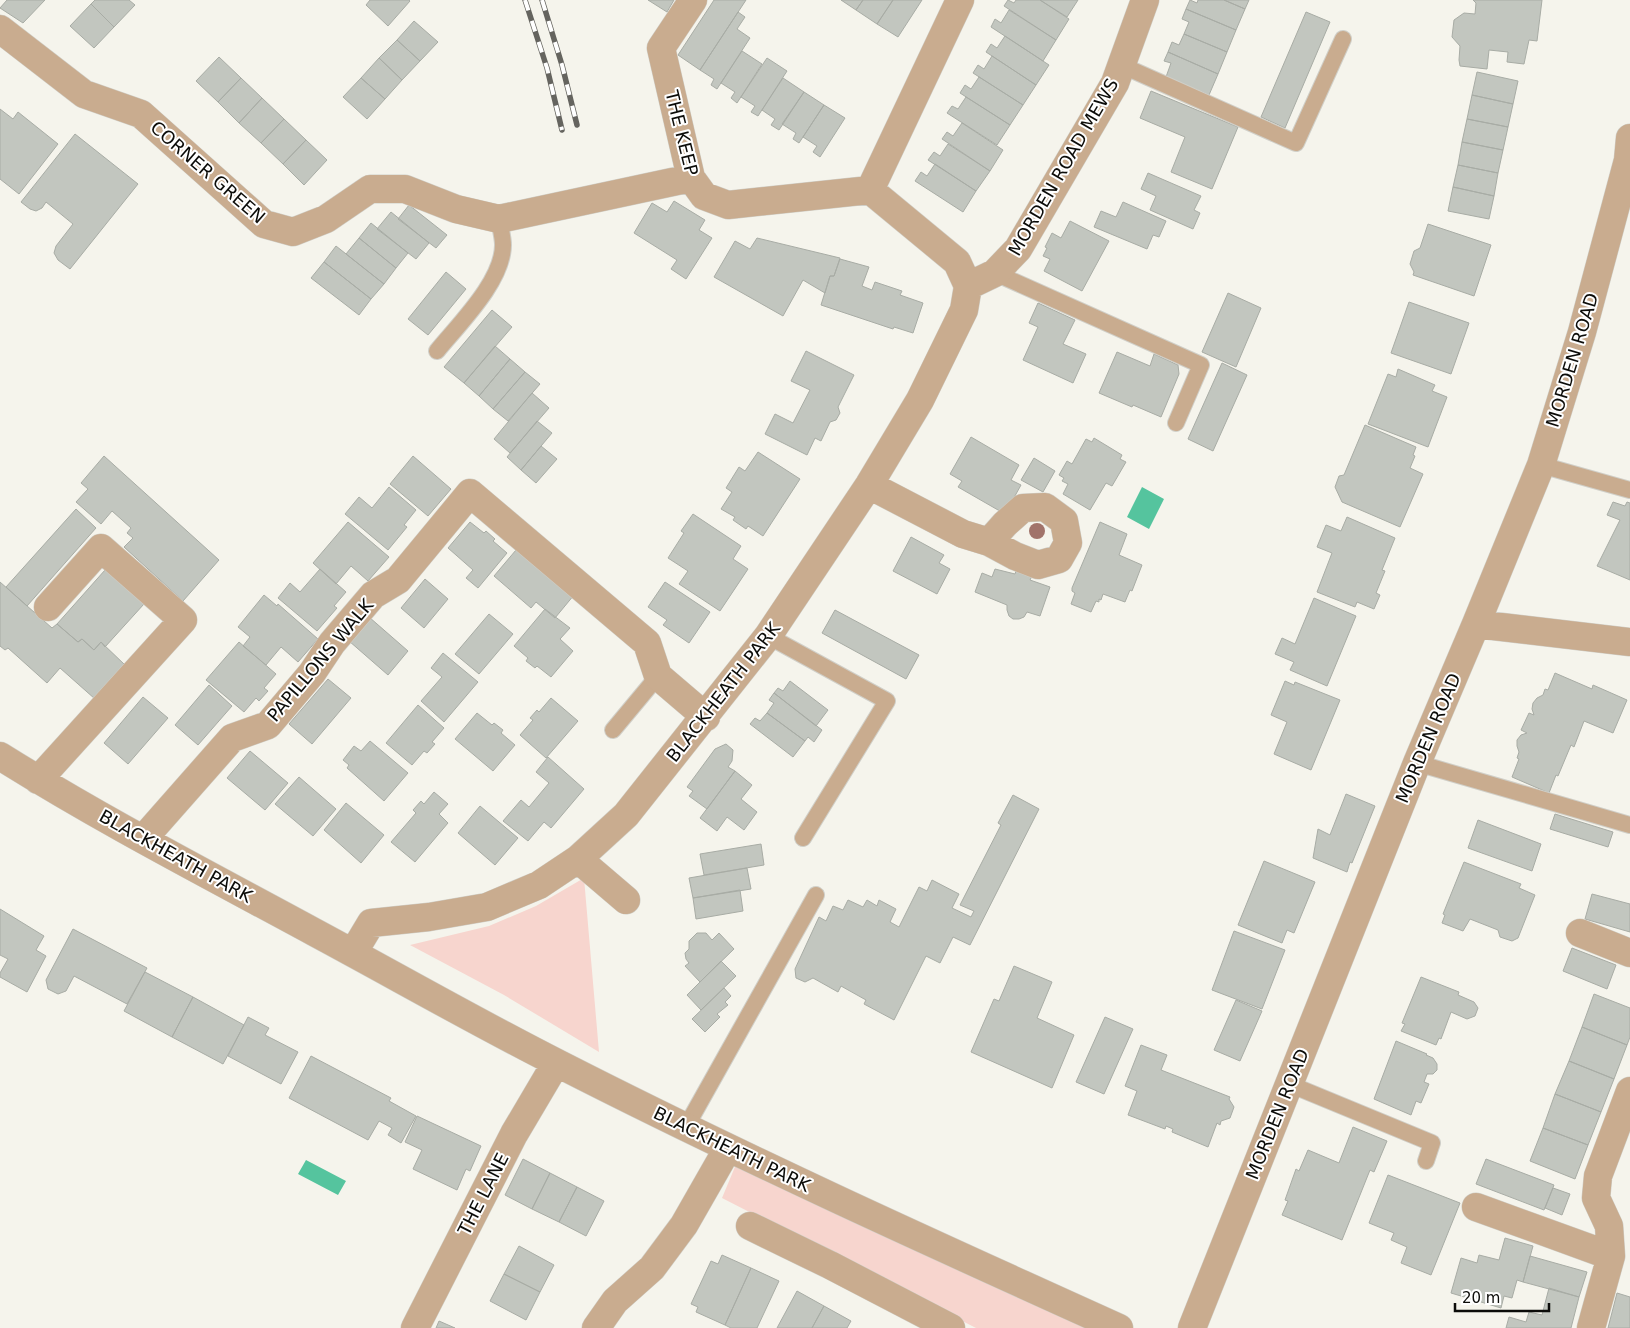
<svg xmlns="http://www.w3.org/2000/svg" width="1630" height="1328" viewBox="0 0 1630 1328" font-family="'DejaVu Sans',sans-serif">
	<style>
		.green { fill: #f7d5ce }
		.water { fill: #55c49e }
		.building { fill: #c2c6bf; stroke: #a8aca5 }
		.lines { fill: none; stroke-linecap: round; stroke-linejoin: round }
		.service-casing { stroke: #d0cfc8; stroke-width: 18 }
		.minor-casing { stroke: #d0cfc8; stroke-width: 29 }
		.service { stroke: #c9ac8f; stroke-width: 16 }
		.minor { stroke: #c9ac8f; stroke-width: 28 }
		.rail-casing { stroke: #65645f; stroke-width: 5.5 }
		.rail { stroke: #fff; stroke-width: 4; stroke-dasharray: 11; stroke-linecap: butt }
		.tree { fill: #a1736a }
		.labels { text-anchor: middle; dominant-baseline: central; stroke-width: 4; stroke-linejoin: round; paint-order: stroke }
		.street-label { font-size: 18px; fill: #0c0c09; stroke: #fff }
	</style>
	<rect width="100%" height="100%" fill="#f5f4ec"/>
	<path class="green" d="M584 878 599 1052 504 995 410 945 489 926 536 906Z
		M737 1162 1087 1328H976L722 1198Z"/>
	<path class="water" d="M1142 487 1164 499 1149 529 1127 517Z
		M306 1160 346 1181 338 1195 298 1174Z"/>
	<path class="building" d="M7 0H45L23 23 0 8Z
		M95 0H129L135 5 114 27 91 4Z
		M370 0H409L410 1 388 26 366 5Z
		M648 0H674L667 12Z
		M714 0H746L700 70 678 55Z
		M841 0H863L856 10Z
		M863 0H893L877 24 856 10Z
		M893 0H922L898 37 877 24Z
		M1008 0 1014 3 1016 0H1040L1069 19 1056 40 1004 6Z
		M1040 0H1078L1067 17Z
		M1190 0 1197 3 1198 0H1224L1245 9 1236 30 1186 9Z
		M1224 0H1249L1245 9Z
		M1473 0H1542L1537 41 1529 40 1524 64 1507 62 1508 52 1489 50 1487 69 1460 66 1459 60 1460 46 1452 37 1454 20 1464 13 1475 14 1476 3Z
		M91 4 114 27 94 48 70 26Z
		M1186 9 1236 30 1227 52 1184 34 1189 22 1182 19Z
		M1009 10 1056 40 1043 61 991 27 995 19 1001 23Z
		M738 12 745 17 737 29 750 38 717 89 711 85 714 79 700 70Z
		M1306 12 1330 22 1285 128 1261 117Z
		M414 21 438 42 420 61 397 40Z
		M1184 34 1227 52 1218 74 1168 52 1172 42 1179 45Z
		M1005 36 1049 65 1036 85 986 52 991 44 997 48Z
		M397 40 420 61 402 80 379 58Z
		M742 51 762 64 737 103 731 98 735 92 721 83Z
		M1168 52 1218 74 1209 95 1166 77 1171 63 1164 61Z
		M992 56 1036 85 1023 105 973 73 978 65 984 69Z
		M219 57 241 78 218 102 196 81Z
		M379 58 402 80 385 99 361 78Z
		M767 58 787 71 758 116 751 112 755 106 741 97Z
		M1477 72 1518 81 1513 104 1472 95Z
		M979 77 1023 105 1010 125 960 93 965 85 971 89Z
		M241 78 262 98 239 123 218 102Z
		M361 78 385 99 367 119 343 97Z
		M783 78 804 92 779 130 771 125 775 119 762 110Z
		M1151 91 1238 127 1212 189 1171 172 1185 137 1140 118Z
		M804 92 824 105 799 143 793 139 796 133 782 124Z
		M1472 95 1513 104 1508 127 1467 119Z
		M966 97 1010 125 997 145 947 113 952 106 958 109Z
		M262 98 284 119 261 143 239 123Z
		M824 105 845 118 820 157 813 152 817 146 803 137Z
		M0 109 13 119 18 112 58 144 19 194 0 179Z
		M284 119 306 140 283 164 261 143Z
		M1467 119 1508 127 1503 150 1462 142Z
		M962 123 1003 150 990 171 942 139 947 132 953 136Z
		M75 134 138 184 70 269 58 260 54 253 56 246 73 224 46 202 42 208 36 211 30 209 21 202Z
		M306 140 327 160 304 185 283 164Z
		M1462 142 1503 150 1498 173 1458 165Z
		M948 144 990 171 976 191 928 160 934 152 940 156Z
		M935 164 976 191 963 212 915 181 921 172 927 176Z
		M1458 165 1498 173 1494 196 1453 187Z
		M1148 173 1201 196 1194 210 1200 213 1193 229 1150 210 1156 196 1141 189Z
		M1453 187 1494 196 1489 219 1448 211Z
		M674 201 705 220 699 230 712 238 686 279 671 269 677 260 634 233 652 203 667 212Z
		M1123 202 1166 221 1159 237 1153 235 1147 249 1094 227 1101 211 1116 217Z
		M409 205 447 235 436 248 398 219Z
		M391 212 429 243 416 259 377 229Z
		M1070 221 1109 241 1082 291 1044 271 1050 259 1043 256 1047 248 1045 247 1052 233 1061 238Z
		M371 223 408 253 396 268 359 238Z
		M1428 224 1491 245 1474 296 1413 275 1414 272 1410 264 1414 251 1420 248Z
		M359 238 396 268 384 284 346 254Z
		M757 238 840 258 834 276H830L825 293 803 280 783 316 714 277 735 241 750 249Z
		M336 246 384 284 371 299 324 262Z
		M840 259 869 267 862 286 872 290 875 282 902 291 900 295 923 303 913 333 894 327 893 329 821 305 830 276H834Z
		M324 262 371 299 359 315 311 278Z
		M446 272 466 289 428 335 408 319Z
		M1228 293 1261 308 1236 367 1202 352Z
		M1409 302 1469 323 1451 374 1391 353Z
		M1038 303 1075 320 1063 344 1086 354 1073 383 1023 360 1038 327 1029 323Z
		M492 310 512 327 464 383 444 367Z
		M495 346 510 359 479 396 464 383Z
		M806 351 854 375 838 407 840 413 836 420 830 422 821 441 815 438 807 455 765 434 775 414 793 423 810 390 791 381Z
		M1117 352 1150 366 1154 354 1178 365 1179 374 1161 417 1133 405 1132 407 1099 393Z
		M510 359 525 372 493 409 479 396Z
		M1222 363 1247 375 1213 451 1188 439Z
		M1398 369 1435 385 1432 391 1447 397 1428 447 1368 424 1388 374 1396 377Z
		M525 372 540 384 508 421 493 409Z
		M532 393 549 408 510 453 494 439Z
		M537 421 552 433 521 470 507 457Z
		M1365 425 1416 447 1413 455 1415 456 1410 468 1423 474 1400 527 1342 502 1335 487 1339 476 1344 475Z
		M971 437 1019 465 1011 480 1021 485 1005 514 958 487 962 481 950 474Z
		M1094 438 1122 455 1120 459 1126 462 1112 486 1106 483 1090 510 1063 494 1068 484 1062 481 1064 478 1059 475 1067 461 1072 464 1086 439 1092 442Z
		M541 446 557 459 536 483 521 470Z
		M758 452 800 479 763 536 748 526 746 529 733 520 735 517 721 509 732 492 726 488 739 467 745 471Z
		M104 456 219 560 183 601 124 547 133 538 127 533 131 528 112 511 101 524 76 502 88 489 81 483Z
		M413 456 451 489 428 516 390 484Z
		M1034 458 1055 471 1043 492 1021 480Z
		M389 487 416 510 404 525 407 527 388 550 345 514 359 497 372 508Z
		M1613 502 1625 506 1627 502 1630 503V580L1597 566 1620 520 1607 515Z
		M76 509 96 528 27 606 6 587Z
		M693 514 741 546 733 559 748 569 720 611 679 584 688 571 668 558 684 533 681 531Z
		M1347 517 1395 538 1382 570 1385 571 1376 593 1380 595 1374 609 1357 602 1355 607 1317 592 1332 553 1317 547 1326 525 1341 531Z
		M348 522 389 557 368 581 351 566 336 584 313 563Z
		M470 522 484 533 486 531 495 539 493 541 507 553 478 588 466 578 473 570 448 548Z
		M1100 522 1127 534 1119 555 1142 565 1132 591 1130 590 1125 602 1103 594 1101 600 1099 599V602L1096 601 1091 612 1071 604 1075 593 1072 591V588Z
		M911 537 944 555 939 563 950 569 937 594 893 571Z
		M516 550 574 595 555 618 536 602 531 608 494 576Z
		M320 569 346 592 334 606 337 608 317 631 278 598 290 583 300 592Z
		M995 569 1015 574 1016 571 1032 576 1030 580 1050 587 1040 616 1027 612 1024 617 1019 619H1013L1009 616 1007 610V605L975 592 982 573 992 577Z
		M105 570 144 604 105 647 101 642 94 650 82 639 78 642 57 624Z
		M425 579 448 599 424 628 401 608Z
		M0 582 52 628 57 624 78 642 82 639 94 650 101 642 125 665 95 699 60 668 47 683 8 648 5 650 0 646Z
		M665 582 710 612 689 643 663 625 667 620 648 607Z
		M264 595 277 606 278 604 318 639 298 662 281 647 266 665 243 646 250 637 238 627Z
		M1314 598 1356 616 1327 686 1290 670 1294 662 1275 654 1282 638 1295 644Z
		M545 609 570 628 560 639 573 651 551 677 537 666 535 668 526 661 528 658 514 646Z
		M835 610 919 655 906 679 822 633Z
		M489 614 513 634 479 674 455 654Z
		M369 617 408 651 388 675 349 641Z
		M239 642 276 674 264 688 268 691 259 701 256 698 244 712 206 680Z
		M443 653 478 682 444 722 421 701 442 677 431 668Z
		M1555 673 1592 689 1593 685 1627 700 1613 733 1584 721 1574 747 1571 745 1558 776 1556 775 1549 793 1512 777 1519 759 1517 758 1519 752 1517 746V740L1521 735 1527 733 1521 730 1529 713 1534 715 1532 709 1533 703 1537 698 1543 695 1545 689 1548 690Z
		M328 679 351 698 312 744 289 724Z
		M790 681 828 710 816 726 774 693 778 688 783 691Z
		M1285 681 1294 685 1295 682 1340 700 1311 770 1274 754 1287 722 1271 715Z
		M209 685 232 706 198 745 175 725Z
		M774 693 822 730 814 742 808 737 805 741 767 713 774 703 769 700Z
		M143 697 168 718 128 764 104 743Z
		M551 698 578 721 546 758 520 735 533 720 530 718 537 710 539 712Z
		M418 705 444 728 432 742 435 744 427 753 424 751 412 765 386 743Z
		M477 713 492 725 494 723 503 730 501 733 515 745 493 771 455 739Z
		M767 713 805 741 793 757 750 724 755 718 760 721Z
		M370 741 408 773 384 801 347 768 349 765 343 760 354 746 361 751Z
		M726 744 733 750 732 761 728 767 735 771 707 809 689 796 693 791 687 787 715 749Z
		M250 751 288 783 265 810 227 778Z
		M548 757 584 789 551 828 544 822 528 841 503 821 521 800 529 807 549 783 536 772Z
		M735 771 752 785 741 799 757 812 744 830 727 817 717 831 700 818Z
		M299 777 336 809 313 836 275 804Z
		M434 792 448 804 439 814 448 823 415 862 391 842 416 813 413 810 421 801 424 804Z
		M1346 794 1375 806 1352 863 1350 862 1347 872 1313 858 1318 829 1330 835Z
		M1013 795 1039 809 970 945 953 937 940 963 926 956 894 1020 864 1004 866 1000 841 986 838 992 813 978 805 982 796 978 795 969 819 917 826 921 833 906 843 910 848 900 863 907 867 900 877 906 879 900 896 909 890 922 899 927 919 887 927 891 932 880 959 894 952 908 971 917 974 911 960 905 1001 825 998 823Z
		M346 803 384 835 361 863 324 830Z
		M480 806 518 838 495 865 458 833Z
		M1555 814 1613 832 1608 847 1550 829Z
		M1478 820 1541 844 1532 871 1468 848Z
		M761 844 764 865 704 875 700 854Z
		M1264 861 1315 882 1294 933 1287 930 1282 943 1238 925Z
		M1464 862 1521 884 1519 888 1535 895 1518 938 1512 941 1500 937 1498 930 1470 919 1463 931 1442 923 1445 915 1443 914Z
		M747 868 751 889 693 898 689 878Z
		M740 890 743 911 696 919 693 898Z
		M1592 894 1630 904V932L1585 919Z
		M0 909 44 936 36 950 46 956 27 992 0 977V973L8 959 0 955Z
		M73 929 147 968 127 1004 74 976 66 991 58 994 48 989 46 980Z
		M1234 931 1285 950 1262 1009 1212 990Z
		M697 933H706L712 940 719 933 734 949 700 982 685 966 689 963 686 959 685 953 689 949V941Z
		M1572 948 1616 965 1607 989 1563 971Z
		M721 961 736 976 701 1010 687 995Z
		M1014 966 1052 982 1037 1018 1074 1035 1052 1088 971 1052 994 999 999 1001Z
		M145 972 193 997 172 1037 124 1011Z
		M1421 977 1459 992 1458 995 1474 1002 1478 1008 1475 1016 1467 1019 1451 1012 1441 1039 1439 1038 1436 1045 1401 1031 1405 1024 1402 1023Z
		M724 988 731 996 725 1002 728 1005 717 1014 720 1017 705 1032 692 1019Z
		M1594 994 1630 1008V1037L1627 1045 1582 1027Z
		M193 997 244 1025 223 1064 172 1037Z
		M1236 1000 1262 1011 1240 1061 1214 1050Z
		M248 1017 269 1028 265 1035 298 1052 281 1084 228 1056Z
		M1105 1017 1133 1029 1104 1094 1076 1082Z
		M1582 1027 1627 1045 1614 1079 1569 1061Z
		M1396 1041 1427 1054 1426 1055 1433 1058 1437 1064V1070L1433 1074H1427L1424 1082 1429 1084 1421 1103 1416 1101 1411 1115 1374 1099Z
		M1141 1045 1167 1055 1161 1070 1230 1097 1229 1099 1234 1107 1230 1118 1221 1121 1220 1125 1217 1123 1208 1147 1172 1132 1173 1129 1166 1126 1165 1129 1128 1115 1137 1091 1125 1086Z
		M311 1056 391 1098 389 1101 416 1116 401 1143 388 1135 392 1128 379 1121 368 1140 289 1098Z
		M1569 1061 1614 1079 1601 1112 1555 1094Z
		M1555 1094 1601 1112 1588 1145 1543 1128Z
		M417 1116 481 1146 470 1171 466 1169 457 1190 413 1169 422 1150 405 1142Z
		M1353 1127 1387 1141 1374 1172 1370 1170 1342 1240 1282 1215 1288 1201 1285 1200 1296 1169 1299 1171 1308 1150 1339 1163Z
		M1543 1128 1588 1145 1575 1179 1530 1161Z
		M523 1159 550 1173 532 1209 505 1195Z
		M1486 1159 1554 1185 1544 1210 1476 1184Z
		M550 1173 577 1187 559 1222 532 1209Z
		M1388 1175 1460 1203 1431 1275 1401 1263 1407 1247 1391 1240 1394 1233 1369 1223Z
		M577 1187 604 1201 586 1236 559 1222Z
		M1553 1188 1570 1194 1562 1215 1545 1208Z
		M1505 1238 1533 1246 1523 1282 1517 1280 1512 1298 1504 1296 1501 1308 1451 1293 1461 1258 1477 1263 1479 1255 1499 1260Z
		M519 1246 554 1265 540 1292 504 1274Z
		M722 1255 751 1268 725 1325 696 1312 698 1307 691 1304 711 1261 718 1264Z
		M1530 1256 1587 1272 1579 1297 1523 1282Z
		M751 1268 779 1281 757 1328H731L725 1325Z
		M504 1274 540 1292 526 1320 490 1301Z
		M1549 1288 1579 1297 1571 1328H1506L1509 1317 1526 1322 1529 1312 1542 1315Z
		M797 1291 824 1306 812 1328H777Z
		M1617 1293 1630 1297V1328H1608Z
		M824 1306 851 1321 847 1328H812Z
		M439 1321 455 1328H436Z"/>
	<g class="lines">
		<defs>
			<path id="service" d="M1121 65 1296 143 1343 39
				M995 273 1201 365 1176 423
				M437 351C459 324 503 281 503 245 503 237 500 227 499 219
				M1541 465 1630 490
				M768 636 887 701 803 838
				M613 730 658 676
				M1417 763 1630 825
				M1289 1084 1432 1143 1426 1161
				M686 1127 816 895"/>
			<path id="minor" d="M693 0 661 48 691 178 704 196 728 205 870 190 957 262 968 286
				M0 29 84 94 141 114 264 224 293 232 326 219 370 189H405L456 209 499 219 691 178
				M870 190 960 0
				M968 286 995 273 1018 249 1115 83 1145 0
				M869 485 963 534 989 542 1015 556 1038 565 1059 559 1068 543 1064 521 1045 507 1023 508 1005 524 989 542
				M1476 624 1630 642
				M0 756C102 820 209 875 314 932 396 976 476 1022 559 1064 743 1158 931 1243 1119 1328
				M38 780 183 620 101 548 48 607
				M143 839 232 738 268 725 312 673 332 643 373 595 398 580 470 493 647 643 658 676 706 717
				M578 859 626 900
				M1580 933 1630 953
				M353 953 371 923 429 917 487 907 539 885 578 859 626 815 768 636 869 485 920 400 964 310 968 286
				M1476 1207 1611 1256
				M750 1226 830 1265 951 1328
				M415 1328 514 1134 556 1063
				M596 1328 615 1301 652 1268 684 1225 728 1148
				M1192 1328 1417 763 1476 624 1541 465 1582 332 1628 160 1630 138
				M1591 1328 1611 1256 1609 1226 1596 1198 1598 1176 1630 1091"/>
		</defs>
		<use href="#service" class="service-casing"/>
		<use href="#minor" class="minor-casing"/>
		<use href="#service" class="service"/>
		<use href="#minor" class="minor"/>
		<defs>
			<path id="rail" d="M525 0 547 68 562 130
				M542 0 562 65 577 125"/>
		</defs>
		<use href="#rail" class="rail-casing"/>
		<use href="#rail" class="rail"/>
	</g>
	<circle class="tree" cx="1037" cy="531" r="8"/>
	<g class="labels">
		<g class="street-label">
			<text transform="translate(682 133) rotate(76)">THE KEEP</text>
			<text transform="translate(1063 167) rotate(-60)">MORDEN ROAD MEWS</text>
			<text transform="translate(208 172) rotate(41)">CORNER GREEN</text>
			<text transform="translate(1572 360) rotate(-73)">MORDEN ROAD</text>
			<text transform="translate(320 660) rotate(-50)">PAPILLONS WALK</text>
			<text transform="translate(723 692) rotate(-52)">BLACKHEATH PARK</text>
			<text transform="translate(1428 738) rotate(-67)">MORDEN ROAD</text>
			<text transform="translate(176 856) rotate(29)">BLACKHEATH PARK</text>
			<text transform="translate(1277 1114) rotate(-68)">MORDEN ROAD</text>
			<text transform="translate(732 1149) rotate(26)">BLACKHEATH PARK</text>
			<text transform="translate(483 1194) rotate(-63)">THE LANE</text>
		</g>
	</g>
	<path d="M1455 1303v8h94v-8" fill="none" stroke="#0c0c09" stroke-width="2.5"/>
	<text x="1462" y="1303" font-size="15" fill="#0c0c09" stroke="#ffffff" stroke-width="4" paint-order="stroke">20 m</text>
</svg>
